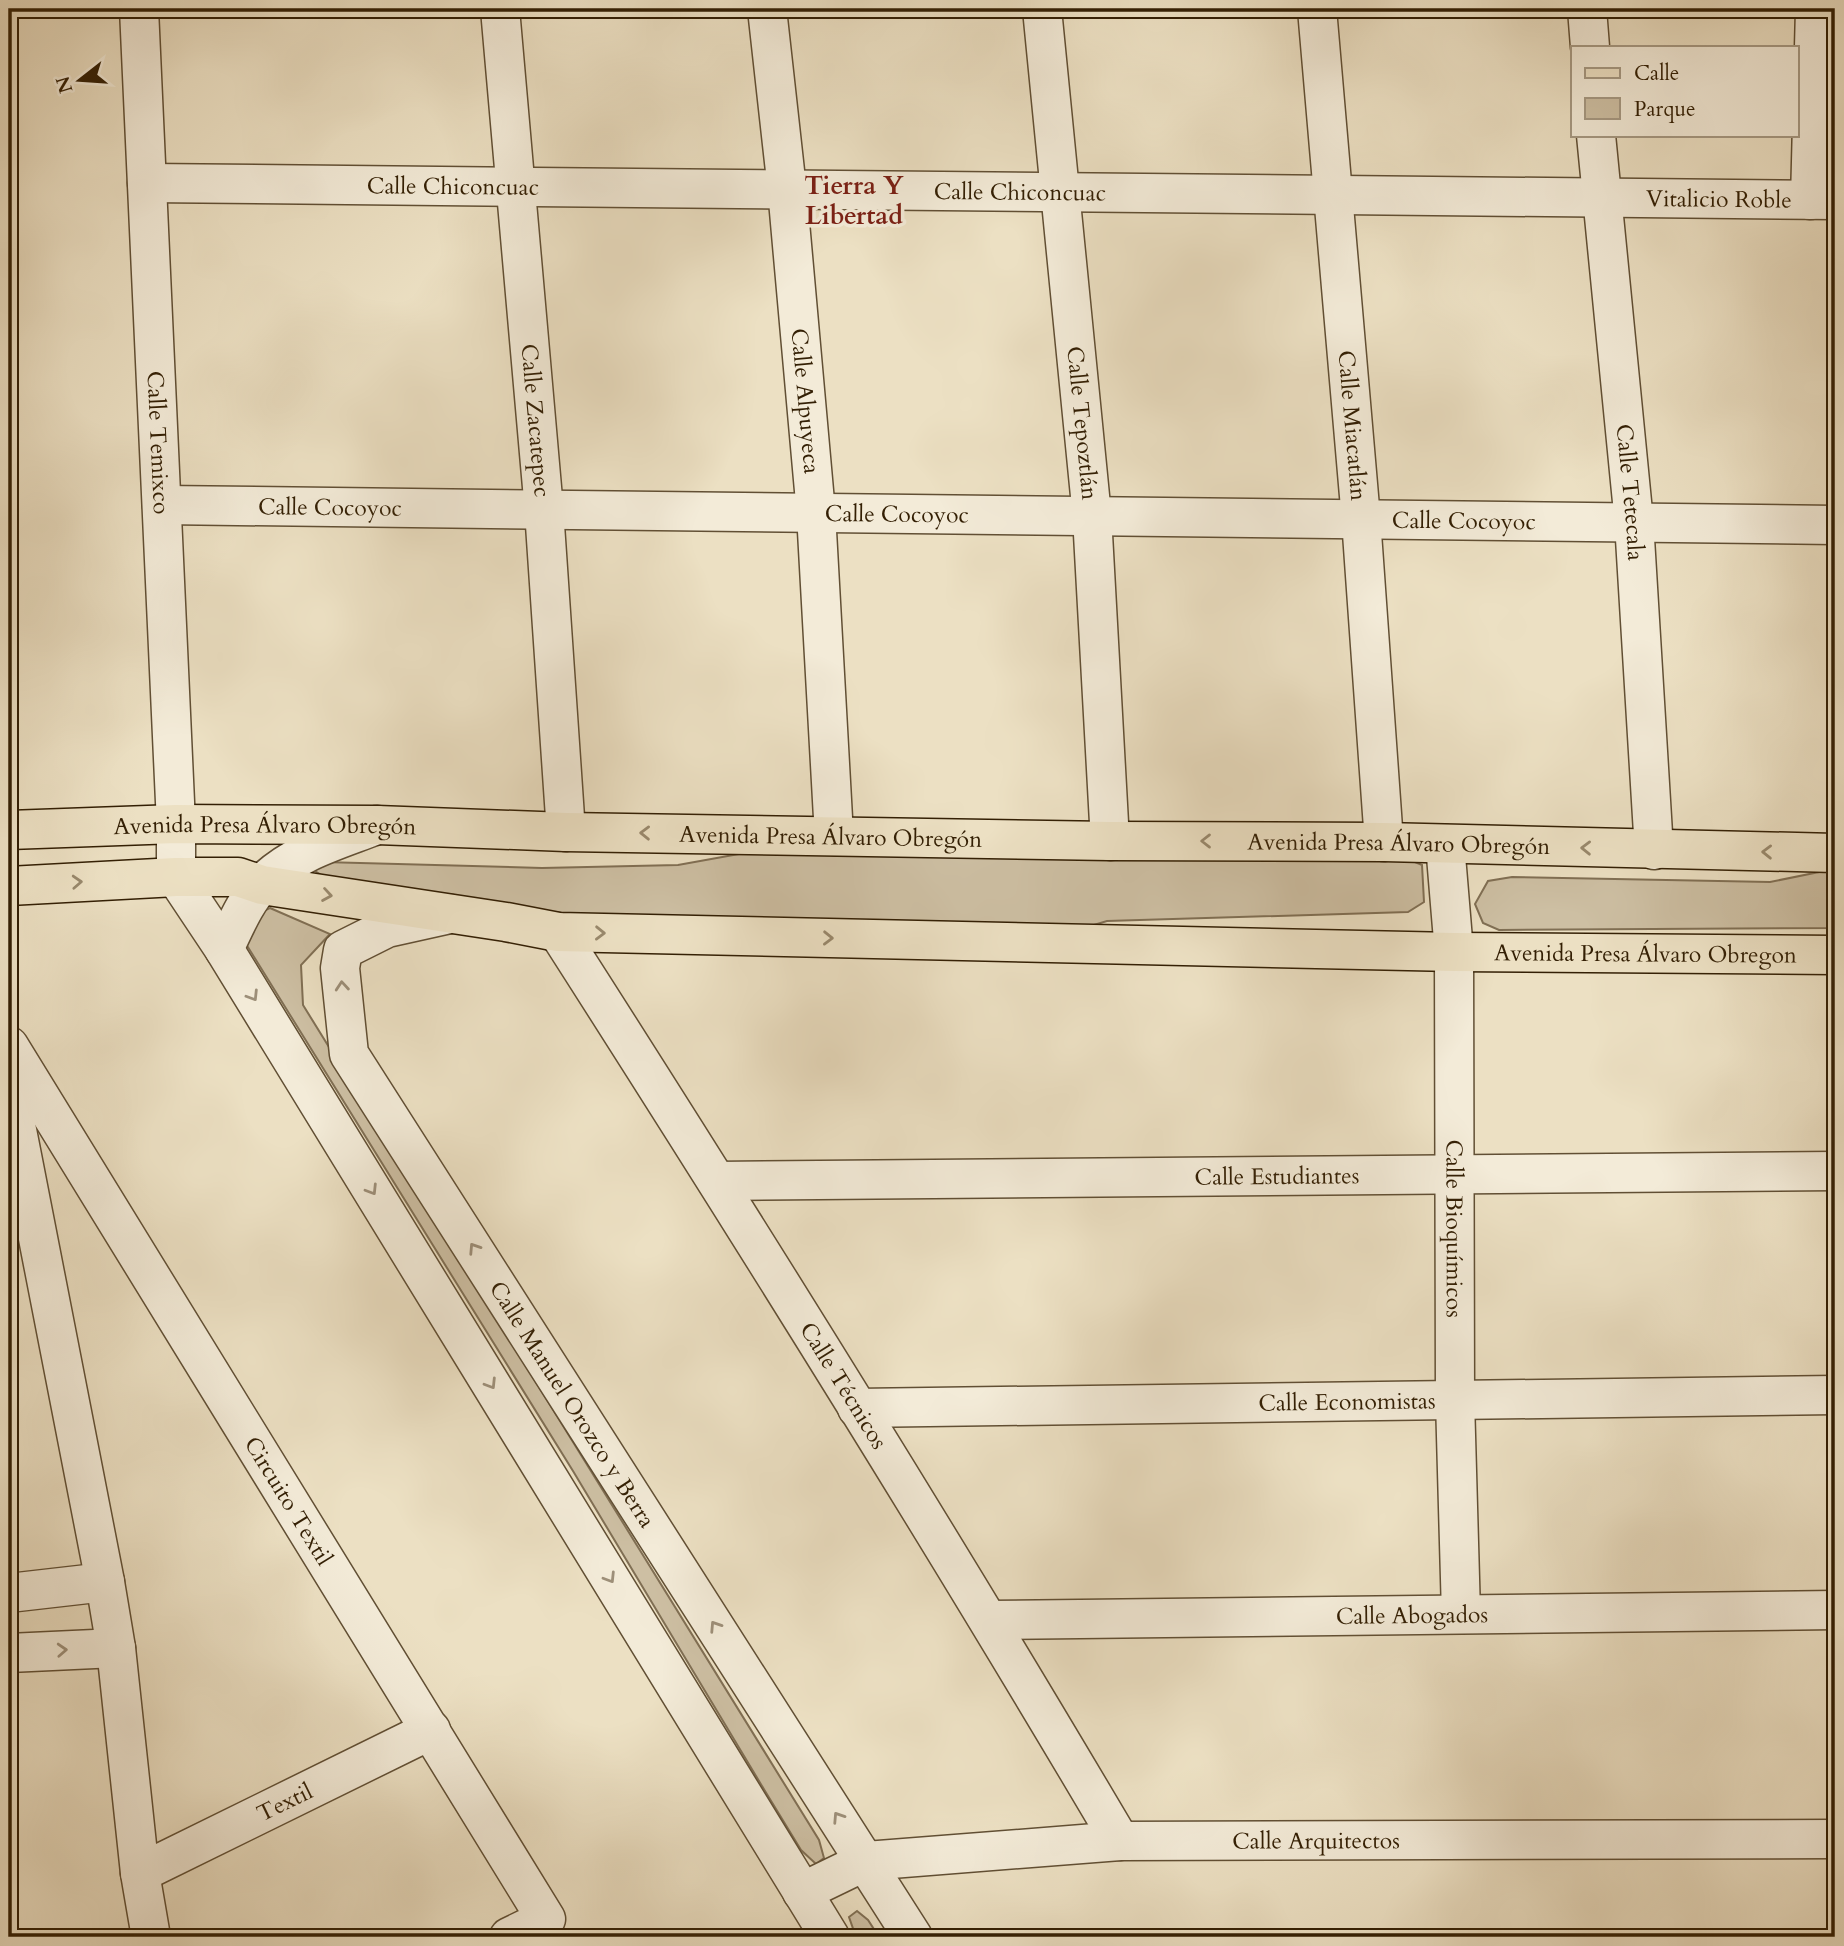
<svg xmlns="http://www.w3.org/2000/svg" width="1844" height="1946" viewBox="0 0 1844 1946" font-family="Cardo,serif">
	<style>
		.green { fill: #cdbfa3; stroke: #806f54; stroke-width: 2 }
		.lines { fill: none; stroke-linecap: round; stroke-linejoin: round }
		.minor-casing { stroke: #614f34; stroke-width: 41 }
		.major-casing { stroke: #331f04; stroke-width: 41 }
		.minor { stroke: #f3ebd8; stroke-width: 38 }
		.major { stroke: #ece0c3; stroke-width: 38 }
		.oneway { stroke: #99896d }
		.oneway2 { stroke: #9d8f79 }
		.labels { text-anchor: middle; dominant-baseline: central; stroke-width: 7; stroke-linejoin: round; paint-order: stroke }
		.street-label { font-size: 23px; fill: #331f04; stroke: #f3ebd8 }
		.quarter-label { font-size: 26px; font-weight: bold; fill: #7a1f14; stroke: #f3ebd8 }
	</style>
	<rect width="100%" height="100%" fill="#ece0c3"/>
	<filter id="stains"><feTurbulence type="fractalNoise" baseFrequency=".00286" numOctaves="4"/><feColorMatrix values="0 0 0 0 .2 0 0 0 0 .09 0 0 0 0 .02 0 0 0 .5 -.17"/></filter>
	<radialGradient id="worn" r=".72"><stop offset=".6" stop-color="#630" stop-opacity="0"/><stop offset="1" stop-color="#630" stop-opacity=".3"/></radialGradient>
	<path class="green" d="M750 852 1408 859 1422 865 1424 902 1408 912 1107 921 1064 934 535 914 326 878 315 871 323 862 542 868 678 865Z
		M1829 870H1835V928L1499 930 1483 923 1475 904 1488 881 1512 877 1770 882Z
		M270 908 330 934 301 965 303 1005 819 1840 824 1858 816 1864 801 1850 765 1791 573 1471 246 944 252 916Z
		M857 1911 868 1920 879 1937H856L849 1917Z"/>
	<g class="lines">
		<defs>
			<g id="minor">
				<path id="s1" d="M139 9 176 824V877L224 949 830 1937"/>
				<path id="s2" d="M500 9 544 510 566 832"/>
				<path id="s3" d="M767 9 787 189 816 513 834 836"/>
				<path id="s4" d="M1042 9 1092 516 1110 841"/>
				<path id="s5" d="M1317 9 1361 519 1384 842"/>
				<path d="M1587 9 1590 47"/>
				<path id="s6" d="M1596 135 1634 522 1654 850"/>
				<path id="s7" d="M147 183 1835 200"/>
				<path d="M1810 200 1815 9"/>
				<path id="s8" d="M162 505 1835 525"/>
				<path id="s9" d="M1445 844 1454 952 1455 1400 1461 1614"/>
				<path id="s10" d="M450 914 387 928 343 950 340 968 349 1054 913 1937"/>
				<path id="s11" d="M558 932C750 1232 939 1534 1120 1841"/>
				<path d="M224 949C235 927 245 901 262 884 294 852 336 841 377 825"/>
				<path id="s12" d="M9 1046 546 1919 509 1937"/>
				<path d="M9 1089 105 1582 116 1648 140 1873 151 1937"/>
				<path id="s13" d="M717 1181 1835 1171"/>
				<path id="s14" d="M857 1408 1835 1395"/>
				<path d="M9 1593 105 1582"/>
				<path id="s15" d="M990 1620 1835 1610"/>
				<path d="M9 1653 116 1648"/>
				<path id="s16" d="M140 1873 431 1730"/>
				<path id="s17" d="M802 1892 866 1861 1120 1841 1835 1839"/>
			</g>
			<g id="major">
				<path id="s18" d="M9 830 176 824 377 825 566 832 1110 841 1384 842 1835 853"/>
				<path id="s19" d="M9 886 176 877H238L262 885 506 922 558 932 1454 952 1835 955"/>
			</g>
		</defs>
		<use href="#minor" class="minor-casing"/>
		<use href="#major" class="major-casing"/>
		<use href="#minor" class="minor"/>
		<use href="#major" class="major"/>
	</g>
	<defs><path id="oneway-chevron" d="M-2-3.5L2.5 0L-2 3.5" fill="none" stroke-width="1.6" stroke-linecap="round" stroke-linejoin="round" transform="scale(1.75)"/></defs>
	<g class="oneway">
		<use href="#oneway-chevron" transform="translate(645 833) rotate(-179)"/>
		<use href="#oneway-chevron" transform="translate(1206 841) rotate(-180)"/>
		<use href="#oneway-chevron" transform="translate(1586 848) rotate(-179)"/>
		<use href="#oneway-chevron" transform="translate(1767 852) rotate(-179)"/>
		<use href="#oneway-chevron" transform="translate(77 882) rotate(-3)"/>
		<use href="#oneway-chevron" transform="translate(327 895) rotate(9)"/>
		<use href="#oneway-chevron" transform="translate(600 933) rotate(1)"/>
		<use href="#oneway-chevron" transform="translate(828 938) rotate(1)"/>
	</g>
	<g class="oneway2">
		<use href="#oneway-chevron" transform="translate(342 986) rotate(-95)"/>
		<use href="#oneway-chevron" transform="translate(253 996) rotate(58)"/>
		<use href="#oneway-chevron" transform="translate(372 1190) rotate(58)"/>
		<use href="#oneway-chevron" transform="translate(474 1248) rotate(-123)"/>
		<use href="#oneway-chevron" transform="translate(491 1384) rotate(58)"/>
		<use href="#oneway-chevron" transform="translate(610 1578) rotate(58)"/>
		<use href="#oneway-chevron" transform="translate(715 1626) rotate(-123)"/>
		<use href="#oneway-chevron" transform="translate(62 1650) rotate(-3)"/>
		<use href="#oneway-chevron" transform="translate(838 1817) rotate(-123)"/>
	</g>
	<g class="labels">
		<g class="street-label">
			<text stroke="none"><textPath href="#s7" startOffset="306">Calle Chiconcuac</textPath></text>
			<text stroke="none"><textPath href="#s7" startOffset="873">Calle Chiconcuac</textPath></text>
			<text stroke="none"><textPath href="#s7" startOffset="1572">Vitalicio Roble</textPath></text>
			<text stroke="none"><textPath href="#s3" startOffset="394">Calle Alpuyeca</textPath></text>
			<text stroke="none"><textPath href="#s2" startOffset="413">Calle Zacatepec</textPath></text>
			<text stroke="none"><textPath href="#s4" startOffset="416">Calle Tepoztlán</textPath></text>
			<text stroke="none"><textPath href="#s5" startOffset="418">Calle Miacatlán</textPath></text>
			<text stroke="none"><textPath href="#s1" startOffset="434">Calle Temixco</textPath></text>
			<text stroke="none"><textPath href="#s6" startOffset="359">Calle Tetecala</textPath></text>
			<text stroke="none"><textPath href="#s8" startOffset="168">Calle Cocoyoc</textPath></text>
			<text stroke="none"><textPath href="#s8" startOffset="735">Calle Cocoyoc</textPath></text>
			<text stroke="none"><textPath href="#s8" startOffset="1302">Calle Cocoyoc</textPath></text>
			<text stroke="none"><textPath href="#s18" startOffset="256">Avenida Presa Álvaro Obregón</textPath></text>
			<text stroke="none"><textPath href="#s18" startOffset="822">Avenida Presa Álvaro Obregón</textPath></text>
			<text stroke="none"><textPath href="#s18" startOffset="1390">Avenida Presa Álvaro Obregón</textPath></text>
			<text stroke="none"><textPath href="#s19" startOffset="1642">Avenida Presa Álvaro Obregon</textPath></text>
			<text stroke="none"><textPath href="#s13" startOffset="560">Calle Estudiantes</textPath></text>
			<text stroke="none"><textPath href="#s9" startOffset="385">Calle Bioquímicos</textPath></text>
			<text stroke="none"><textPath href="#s11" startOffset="536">Calle Técnicos</textPath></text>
			<text stroke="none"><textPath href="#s14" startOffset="490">Calle Economistas</textPath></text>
			<text stroke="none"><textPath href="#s10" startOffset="634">Calle Manuel Orozco y Berra</textPath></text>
			<text stroke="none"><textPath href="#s12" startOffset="534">Circuito Textil</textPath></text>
			<text stroke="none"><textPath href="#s15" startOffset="422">Calle Abogados</textPath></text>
			<text stroke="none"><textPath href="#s16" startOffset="161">Textil</textPath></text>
			<text stroke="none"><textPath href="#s17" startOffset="522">Calle Arquitectos</textPath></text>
		</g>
		<g class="quarter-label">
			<text x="854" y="185">Tierra Y<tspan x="854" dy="30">Libertad</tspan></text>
		</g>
	</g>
	<rect width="1844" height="1946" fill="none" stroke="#ece0c3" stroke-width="35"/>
	<rect x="10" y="10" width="1823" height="1925" fill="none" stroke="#331f04" stroke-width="3.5"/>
	<rect x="18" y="18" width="1809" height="1911" fill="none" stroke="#331f04" stroke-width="2"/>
	<rect x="1571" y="46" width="228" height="91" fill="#f3ebd8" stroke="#a69983" stroke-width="2"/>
	<rect x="1585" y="68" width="35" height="10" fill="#ece0c3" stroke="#a69983" stroke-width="2"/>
	<text x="1634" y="80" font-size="21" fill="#331f04">Calle</text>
	<rect x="1585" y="98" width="35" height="21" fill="#cdbfa3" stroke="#a69983" stroke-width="2"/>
	<text x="1634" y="116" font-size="21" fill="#331f04">Parque</text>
	<g transform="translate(80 80) rotate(253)" stroke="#f3ebd8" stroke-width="5" paint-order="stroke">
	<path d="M0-5L12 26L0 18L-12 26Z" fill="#331f04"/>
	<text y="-10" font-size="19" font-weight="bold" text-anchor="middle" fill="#331f04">N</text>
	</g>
	<rect width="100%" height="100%" filter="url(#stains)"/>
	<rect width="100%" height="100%" fill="url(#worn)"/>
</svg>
